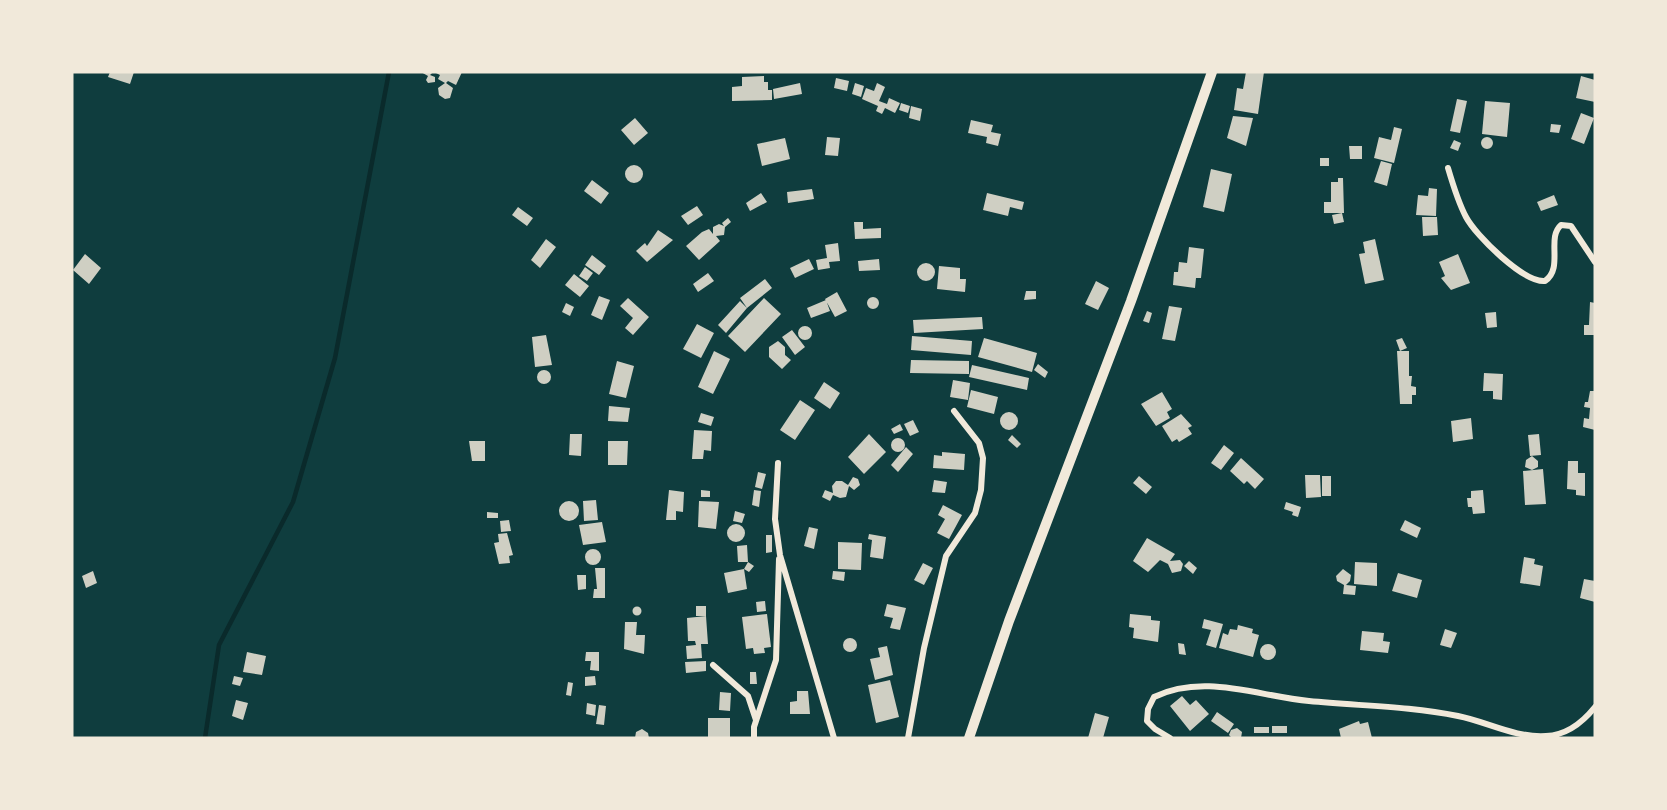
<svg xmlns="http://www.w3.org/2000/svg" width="1667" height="810" viewBox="0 0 1667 810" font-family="'Times New Roman',serif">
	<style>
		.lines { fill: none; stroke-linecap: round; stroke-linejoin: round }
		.stream { stroke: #0a2a2b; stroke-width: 4.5 }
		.building { fill: #cfcfc3 }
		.minor { stroke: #f1e9da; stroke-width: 6 }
		.tertiary { stroke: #f1e9da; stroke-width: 10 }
	</style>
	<rect width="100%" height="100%" fill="#0f3d3e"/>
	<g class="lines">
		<path class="stream" d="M205 738 219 645 293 502 335 358 389 72"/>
	</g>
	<path class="building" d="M110 72H134L130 84 108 77Z
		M421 72H433L430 75 435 77V82L428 83 426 80 428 76Z
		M434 72H462L456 85 448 81 446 83 453 88 450 98 445 99 439 95 438 88 445 83 438 79 440 75Z
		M1246 72H1264L1258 114 1234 110 1237 88 1243 89Z
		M764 76V82H768V90H772V100L732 101V87L742 86V77Z
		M1581 76 1595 80V102L1576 98Z
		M836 78 849 81 847 91 834 88Z
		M800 83 802 94 774 99 773 89Z
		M855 83 864 86 861 97 852 94Z
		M877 83 885 87 879 101 887 104 889 98 900 103 895 113 885 108 882 114 876 111 878 106 862 99 866 88 874 91Z
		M1457 99 1467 101 1460 133 1450 131Z
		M1485 101 1510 103 1507 137 1482 134Z
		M901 103 910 106 908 113 899 110Z
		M911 106 922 109 920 121 909 118Z
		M1581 113 1594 118 1584 144 1571 139Z
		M1233 116 1253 118 1246 146 1227 138Z
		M635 118 648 133 634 145 621 130Z
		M971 120 993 125 991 132 1001 134 998 146 986 143 987 137 968 133Z
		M1551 124 1561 125 1559 133 1550 132Z
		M1394 127 1402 129 1394 163 1374 158 1379 137 1391 140Z
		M1481 143a6 6 0 1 1 12 0a6 6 0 1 1-12 0Z
		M827 137 840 138 838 156 825 155Z
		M785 138 790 159 762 166 757 144Z
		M1454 140 1461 143 1458 151 1450 148Z
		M1349 146H1362V159H1350Z
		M1320 158H1329V166H1320Z
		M1381 161 1392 164 1387 186 1374 182Z
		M625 174a9 9 0 1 1 18 0a9 9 0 1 1-18 0Z
		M1211 169 1232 174 1224 212 1203 207Z
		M1338 178H1343L1344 213H1324V202H1331V182H1338Z
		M592 180 609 193 601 204 584 191Z
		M1429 188 1437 189 1436 216 1416 215 1418 195 1428 196Z
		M812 189 814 199 788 203 787 192Z
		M761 193 767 202 750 211 746 203Z
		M987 193 1024 202 1022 210 1010 207 1008 216 983 210Z
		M1554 195 1558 205 1541 211 1537 202Z
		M697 206 703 215 688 225 681 216Z
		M518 207 533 218 527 226 512 215Z
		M1342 213 1344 222 1334 224 1332 215Z
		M1422 217H1437L1438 235 1423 236Z
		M728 218 731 222 725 227 724 235 716 236 720 241 699 260 686 246 702 232 709 229 713 234V227L719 224 724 226 722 223Z
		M854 222H863V229L881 228V238L855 239Z
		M658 230 673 240 647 262 636 251 645 243 647 246Z
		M546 239 556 247 540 268 531 260Z
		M1375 239 1384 280 1365 284 1359 254 1365 253 1363 242Z
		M838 243 840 261 829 262 830 268 818 270 816 260 827 258 825 245Z
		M1189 247 1204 249 1201 278H1196L1195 288 1173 285 1174 272H1178L1179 262 1187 263Z
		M85 254 101 268 89 284 73 270Z
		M1458 254 1470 283 1451 290 1441 278 1445 276 1439 262Z
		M592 255 606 266 599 275 585 265Z
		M809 259 814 269 795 278 790 268Z
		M879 259 880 270 859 271 858 261Z
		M917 272a9 9 0 1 1 18 0a9 9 0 1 1-18 0Z
		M939 266 960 268V279H966L965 292 937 289Z
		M585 267 593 273 587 281 579 276Z
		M708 273 714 281 698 292 693 284Z
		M574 274 589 286 580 297 565 285Z
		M765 279 772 288 747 308 740 298Z
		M1096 281 1109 288 1098 310 1085 304Z
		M1026 291H1036V299L1024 300Z
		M837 292 847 311 835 317 825 299Z
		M599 296 610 300 602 320 591 315Z
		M867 303a6 6 0 1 1 12 0a6 6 0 1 1-12 0Z
		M628 298 649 317 633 335 625 328 633 318 620 306Z
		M764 298 781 314 745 352 728 336Z
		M826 300 830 311 811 318 807 308Z
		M740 301 747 308 726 333 718 325Z
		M1590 302 1595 303V335H1584V325H1589Z
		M566 303 574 307 570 316 562 312Z
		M1169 306 1182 308 1175 341 1162 339Z
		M1147 311 1152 313 1149 323 1143 321Z
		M1496 312 1497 327 1487 328 1485 313Z
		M982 317 983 329 914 333 913 320Z
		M697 324 714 333 701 358 683 349Z
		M798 333a7 7 0 1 1 14 0a7 7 0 1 1-14 0Z
		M792 330 805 347 795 355 782 337Z
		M546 335 552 365 535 367 532 337Z
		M912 336 972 341 971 355 911 350Z
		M984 338 1037 353 1032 372 978 357Z
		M1402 338 1407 348 1400 351 1396 340Z
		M778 341 785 347V355L791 360 782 369 769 357V347Z
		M714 351 730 359 713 394 698 387Z
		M1397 351H1409V376H1412L1411 386 1416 387V395H1412V404H1400Z
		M911 360 969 361V374L910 373Z
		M617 361 634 366 626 398 609 394Z
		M1038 364 1048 372 1045 378 1034 370Z
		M972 365 1029 378 1027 390 969 377Z
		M537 377a7 7 0 1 1 14 0a7 7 0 1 1-14 0Z
		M1484 373 1503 374 1502 400 1493 399V391H1483Z
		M953 380 970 383 968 400 950 397Z
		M824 382 840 393 830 409 814 398Z
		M971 390 998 397 994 414 967 407Z
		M1590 391H1595V430L1583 427 1584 418 1589 419 1590 408 1584 407 1585 402H1588Z
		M1162 392 1172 409 1167 412 1170 418 1156 426 1141 404Z
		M800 400 815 410 795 440 780 430Z
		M609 406 630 408 628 422 608 421Z
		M1000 421a9 9 0 1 1 18 0a9 9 0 1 1-18 0Z
		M701 413 714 417 711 426 698 422Z
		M1181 414 1192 426 1188 428 1192 434 1179 442 1177 439 1172 442 1162 426Z
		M1471 418 1473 439 1453 442 1451 421Z
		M913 420 919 432 910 436 904 424Z
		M900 424 903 430 894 434 891 429Z
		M694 430 712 431 711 451 704 450 703 459H692Z
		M570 434H582L581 456 569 455Z
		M869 434 886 452 864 474 848 457Z
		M1539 434 1541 455 1530 456 1528 435Z
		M1012 435 1021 444 1017 448 1008 440Z
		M891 445a7 7 0 1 1 14 0a7 7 0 1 1-14 0Z
		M469 441H485V461H472Z
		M608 441H628L627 465H608Z
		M1224 445 1234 453 1221 470 1211 463Z
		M906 447 913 454 898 472 891 465Z
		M942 452 965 454 964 470 933 468 934 455 942 456Z
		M1532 456 1538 461V467L1532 470 1525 467 1526 460Z
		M1241 458 1264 479 1255 489 1247 481 1244 484 1230 471Z
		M1568 461H1578V473H1585V496L1576 495V490L1567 489Z
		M1543 469 1546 504 1525 505 1523 471Z
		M758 472 766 474 762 489 755 487Z
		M1305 475H1320L1321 497 1306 498Z
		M1139 476 1152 487 1146 494 1133 483Z
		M1322 476H1331V496H1322Z
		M853 477 858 479 860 485 854 490 849 486 846 497 840 498 833 495 830 501 822 497 825 490 833 493 832 486 836 481H842L848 485Z
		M934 480 947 482 945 493 932 492Z
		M669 490 684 492 683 512 676 511V520H666Z
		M701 490 710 491V497H701Z
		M754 490 761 491 759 507 752 505Z
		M1483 490 1485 513 1473 514 1472 507H1468L1467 498H1471V491Z
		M596 500 598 520 584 521 583 501Z
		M559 511a10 10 0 1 1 20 0a10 10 0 1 1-20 0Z
		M699 501 719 502 716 529 698 527Z
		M1286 502 1301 507 1298 517 1292 515 1293 512 1284 509Z
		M943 505 962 515 949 539 937 533 945 519 938 515Z
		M735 511 745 514 742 523 733 521Z
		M487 512 498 513V518H487Z
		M509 520 511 531 501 532 500 521Z
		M1405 520 1421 528 1417 538 1400 530Z
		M602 522 606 542 583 545 579 525Z
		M727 533a9 9 0 1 1 18 0a9 9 0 1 1-18 0Z
		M809 527 818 529 814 549 804 546Z
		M507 533 513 555 509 556 510 563 499 564 494 543 499 542 498 534Z
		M869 534 886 537 883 559 870 557 872 540 868 539Z
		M766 535H772V552L766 553Z
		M1147 538 1175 554 1170 561 1180 560 1183 564 1181 571 1172 573 1168 564 1160 560 1148 572 1133 561Z
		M838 542 862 543 861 570 838 569Z
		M747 545 748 562 754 566 749 572 744 569 747 589 728 593 724 573 744 569 748 562H738L737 546Z
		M585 557a8 8 0 1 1 16 0a8 8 0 1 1-16 0Z
		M1524 557 1535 559 1534 564 1543 566 1540 586 1520 583Z
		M1189 561 1197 568 1193 574 1184 566Z
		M1355 562 1377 563V586L1354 584Z
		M923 563 933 568 924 585 914 580Z
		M595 568H605V598H593L594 589H597Z
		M1343 569 1351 575 1350 581 1346 585 1356 586 1355 595 1343 594 1344 585 1337 581 1336 576Z
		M93 571 97 583 86 588 82 576Z
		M833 571 845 572 844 581 832 579Z
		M1398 573 1422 580 1417 598 1392 591Z
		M577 575H586V589L578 590Z
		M1584 579 1595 581V602L1580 598Z
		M765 601 766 611 757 612 756 602Z
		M887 604 906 608 900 630 890 628 893 618 884 616Z
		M696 606H706V616H696Z
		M632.5 611a4.5 4.5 0 1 1 9 0a4.5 4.5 0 1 1-9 0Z
		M767 614 771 647 764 648 765 653 754 654 753 648 746 649 742 617Z
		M1130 614 1151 616V620L1160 621 1158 642 1133 638 1134 628 1129 627Z
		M706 616 708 644H701L702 658 687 659 686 646 696 645 695 641H688L687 618Z
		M1204 619 1223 624 1216 648 1206 645 1211 630 1202 628Z
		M625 622H637L636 635H645L644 654 624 649Z
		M1238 625 1253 629 1252 633 1259 635 1253 657 1219 648 1223 633 1228 635 1230 629 1237 630Z
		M1445 629 1457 633 1451 648 1440 645Z
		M1362 631 1384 633 1383 641 1390 642 1388 653 1360 650Z
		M843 645a7 7 0 1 1 14 0a7 7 0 1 1-14 0Z
		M1178 643 1184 644 1186 655 1179 654Z
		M1260 652a8 8 0 1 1 16 0a8 8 0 1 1-16 0Z
		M887 646 893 675 875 680 870 659 880 657 878 648Z
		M247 652 266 656 262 675 243 672Z
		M586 652H599V671L590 670 591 661H585Z
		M706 661V671L686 673 685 662Z
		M750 672H756L757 684H750Z
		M234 676 243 678 240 686 232 684Z
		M595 676 596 685 585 686V677Z
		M890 680 899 717 876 723 868 685Z
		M568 682 573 683 571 696 566 695Z
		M797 691H808L810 714H790V702L797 701Z
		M720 692 731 693 730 711 719 710Z
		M1182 696 1190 705 1196 700 1209 714 1190 731 1170 706Z
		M236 700 248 703 243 720 232 716Z
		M587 703 596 705 595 716 586 714Z
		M599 705 606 706 604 725 596 724Z
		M1217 712 1234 724 1228 733 1211 721Z
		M1095 713 1109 717 1103 738H1088Z
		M708 718H730V738H708Z
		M1359 721 1360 724 1368 722 1372 738H1341L1339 729Z
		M1272 726H1287V733H1272Z
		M1254 727H1269V733H1254Z
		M1237 728 1242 732 1241 738H1232L1229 735 1231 730Z
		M642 729 648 733 649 738H635L636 732Z"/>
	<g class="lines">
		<path class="minor" d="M1448 168C1453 185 1458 202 1466 217 1476 236 1524 283 1545 281 1564 268 1546 238 1561 225L1571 226 1595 262
			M778 463 775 519 780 555 834 738
			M713 665 748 696 756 720
			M754 738V727L776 660 779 559
			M908 738 924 648 946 556 975 513 981 490 983 458 979 443 954 411
			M1170 738 1155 729 1147 721 1148 709 1154 697C1204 673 1257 696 1309 701 1359 706 1409 706 1458 716 1488 722 1515 738 1546 736 1568 735 1583 722 1595 707"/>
		<path class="tertiary" d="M969 738 1009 621 1131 301 1212 72"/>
	</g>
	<rect width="1667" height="810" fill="none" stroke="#f1e9da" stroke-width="147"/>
</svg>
